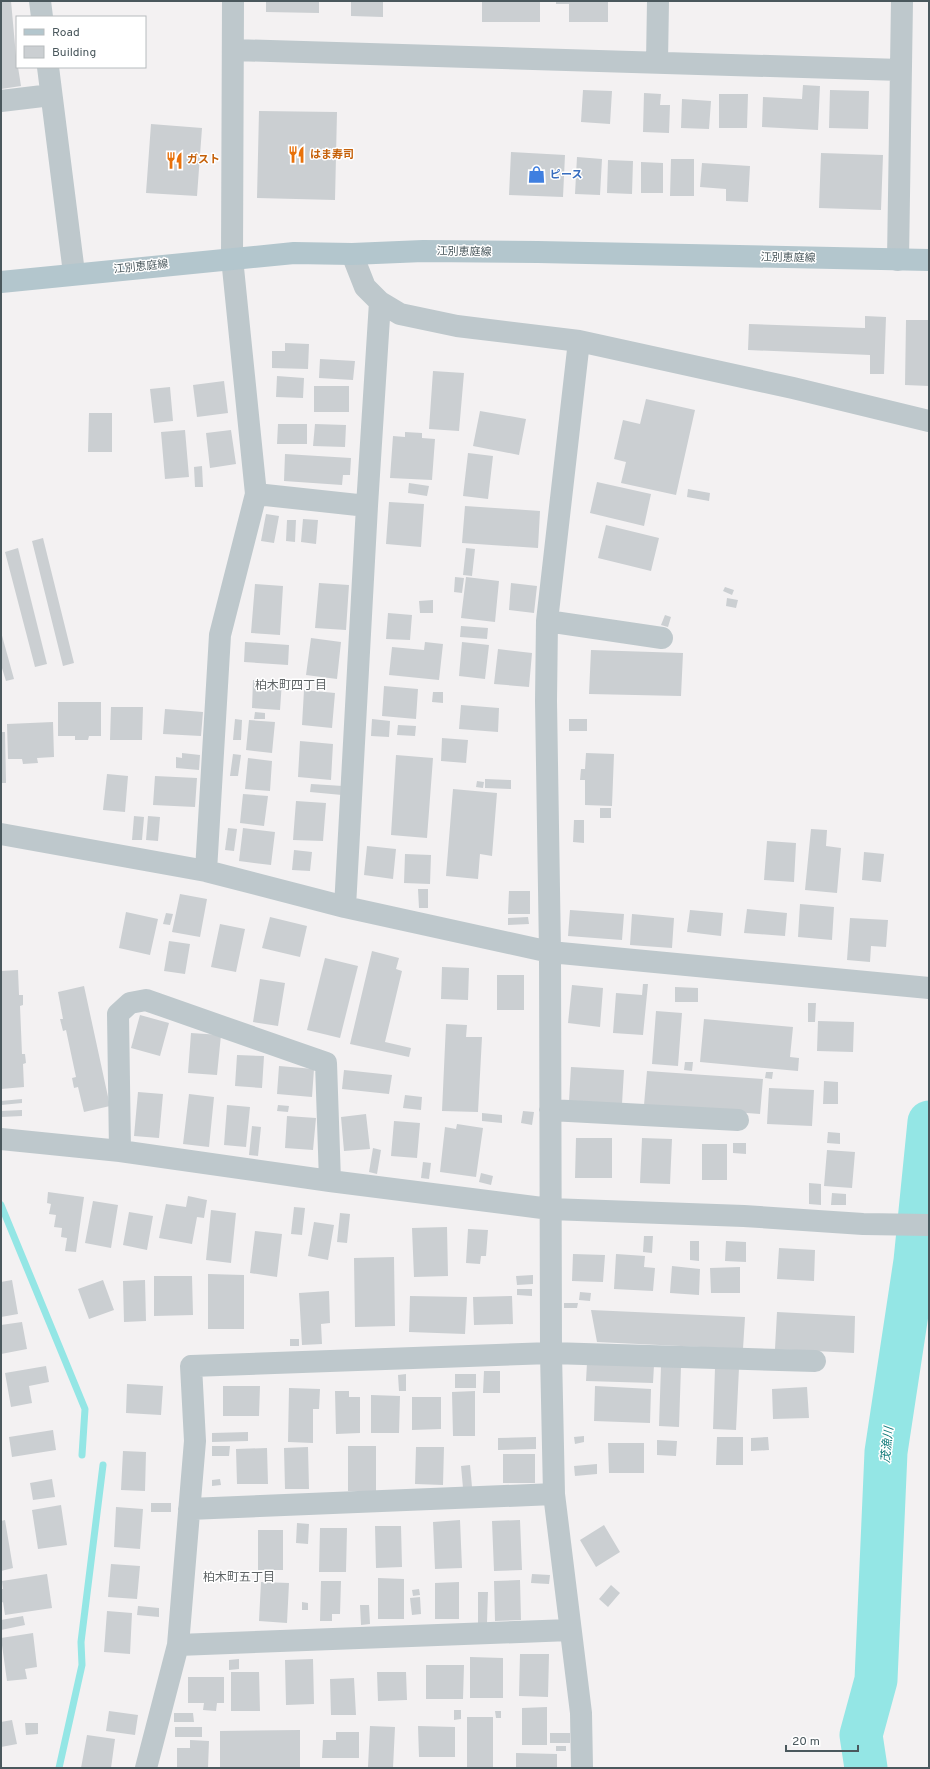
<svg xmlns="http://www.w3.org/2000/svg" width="930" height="1769" viewBox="0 0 930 1769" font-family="Overpass,'Noto Sans JP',sans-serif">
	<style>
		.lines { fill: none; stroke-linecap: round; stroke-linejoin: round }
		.stream { stroke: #94e6e5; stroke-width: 7 }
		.river { stroke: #94e6e5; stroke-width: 43 }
		.building { fill: #cbcfd2 }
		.minor { stroke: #bec8cc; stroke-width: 22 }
		.major { stroke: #b3c6cd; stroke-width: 22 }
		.labels { text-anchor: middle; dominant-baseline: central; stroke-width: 3; stroke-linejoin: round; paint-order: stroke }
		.food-label { font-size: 11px; font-weight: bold; fill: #c56008; stroke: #fff; text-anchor: start }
		.shop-label { font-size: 11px; font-weight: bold; fill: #366cbe; stroke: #fff; text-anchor: start }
		.street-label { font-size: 11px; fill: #4a585d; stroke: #fff }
		.neighbourhood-label { font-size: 12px; fill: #5e6365; stroke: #fff }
		.water-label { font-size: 12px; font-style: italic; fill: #167e7d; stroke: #fff }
	</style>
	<rect width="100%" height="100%" fill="#f3f1f2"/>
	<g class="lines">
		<path class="stream" d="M1 1205 85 1409 82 1455
			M59 1768 82 1665 81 1642 103 1465"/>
		<path class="river" d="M866 1768 861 1735 876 1680 886 1452 915 1261 929 1122"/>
	</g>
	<path class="building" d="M1 1H11L17 67H18L21 86 1 89Z
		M266 1H319V13L266 12Z
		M351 1H383V17L351 16Z
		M482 1H540V22H482Z
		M556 1H608V22H569V4H556Z
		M803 85 820 86 818 130 762 127 763 97 802 99Z
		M583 90 612 91 610 124 581 122Z
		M830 90 869 91 868 129 829 128Z
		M644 93 661 94 660 105H670L669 133 643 132Z
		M719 94H748L747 128H719Z
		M682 99 711 101 709 129 681 128Z
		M259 111 337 112 335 200 257 198Z
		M151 124 202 128 197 196 146 193Z
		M511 152 565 155 563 197 509 195Z
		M821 153 883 155 881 210 819 208Z
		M577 157 602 159 600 195 575 194Z
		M671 159H694V196H670Z
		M608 160 633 161 632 194 607 193Z
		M641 162 663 163V193H641Z
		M702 163 750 166 748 202 726 201V189L700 187Z
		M865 316 886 317 884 374H870V355L748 350 749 324 865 328Z
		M906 320H929V386L905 385Z
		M285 343 309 344 308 369 272 368V351H285Z
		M320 359 355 361 353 380 319 378Z
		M433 371 464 373 459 431 429 429Z
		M277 376 304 378 303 398 276 397Z
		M224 381 228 413 197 417 193 385Z
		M314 386H349V412H314Z
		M170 387 173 421 154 423 150 389Z
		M646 399 695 410 676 495 621 483 626 462 614 459 623 420 640 424Z
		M480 411 526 419 519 455 473 446Z
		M89 413H112V452H88Z
		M278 424H307V444H277Z
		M315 424 346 425 345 447 313 446Z
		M185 430 189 477 165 479 161 432Z
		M231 430 236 464 210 468 206 433Z
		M405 432 422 433V438L435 439 432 480 390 478 393 436 405 437Z
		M468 453 493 456 488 499 463 496Z
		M285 454 351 458 350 475H343L342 485 284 481Z
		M202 466 203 487H195L194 467Z
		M597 482 651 494 644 526 590 513Z
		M409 483 429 486 427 496 408 493Z
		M688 489 710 493 709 501 687 497Z
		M389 502 424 504 421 547 386 544Z
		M465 506 540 511 538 548 462 543Z
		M266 514 279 516 274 543 261 541Z
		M303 519 318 520 316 544 301 542Z
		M287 520H296L295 542 286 541Z
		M606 525 659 538 651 571 598 558Z
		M43 538 74 663 63 666 32 541Z
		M18 548 47 664 35 667 5 552Z
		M466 548 475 549 472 576 463 575Z
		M455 577 464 578 462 593 454 592Z
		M466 577 499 581 495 622 461 618Z
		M319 583 349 585 346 630 315 628Z
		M511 583 537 586 534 613 509 610Z
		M255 584 283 586 280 635 251 633Z
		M725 587 734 590 732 595 723 591Z
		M727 598 738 600 736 608 726 606Z
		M433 600V613H420L419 601Z
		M388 613 412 615 410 640 386 639Z
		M665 615 671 617 668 627 661 625Z
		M461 626 488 628 487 639 460 637Z
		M1 632 14 679 6 681 1 665Z
		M311 638 341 642 337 679 306 675Z
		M245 642 289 645 288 665 244 662Z
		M425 642 443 644 439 680 389 675 392 647 424 650Z
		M462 642 489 645 485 679 459 676Z
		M498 649 532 653 529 687 494 684Z
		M591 650 683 653 681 696 589 694Z
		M253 680 282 681 280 710 252 708Z
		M384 686 418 689 416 719 382 716Z
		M304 690 335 693 332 728 302 725Z
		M433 692H443V703L432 702Z
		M58 702H101V736H89L88 740H75V736H58Z
		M461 705 499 708 498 732 459 729Z
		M111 707H143L142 740H110Z
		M165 709 203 712 201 736 163 734Z
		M255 712 265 713V719H254Z
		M235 719 242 720 241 740H233Z
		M372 719 390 721 389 737 371 736Z
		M569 719H587V731H569Z
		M249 720 275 722 272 753 246 750Z
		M53 722 54 757 37 758 38 763 23 764 22 759H8L7 724Z
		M398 725 416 726 415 736 397 735Z
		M1 732H5L6 783H1Z
		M442 738 468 740 466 763 441 761Z
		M300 741 333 744 331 780 298 777Z
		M182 753 200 755 199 770 176 768V757L182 758Z
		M586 753 614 754 612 806 585 805V780H580L581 769H585Z
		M233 754 241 755 238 776H230Z
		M396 755 433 758 427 838 391 835Z
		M248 758 272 761 270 791 245 789Z
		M107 774 128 776 125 812 103 810Z
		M155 776 197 778 195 807 153 805Z
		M485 779 511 780V789L485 788Z
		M477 781 484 782 483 788 476 787Z
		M311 784 343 786 342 795 310 792Z
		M453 789 497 793 492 856 480 854 478 879 446 876Z
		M243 794 268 796 264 826 240 823Z
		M296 801 326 803 323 841 293 840Z
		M600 808H611V818H600Z
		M134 816 144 817 142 840H132Z
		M148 816 160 817 158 841 146 840Z
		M574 820H584V843L573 842Z
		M228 828 237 829 234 851 225 850Z
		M243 828 275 832 271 865 239 861Z
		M811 829 827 830 826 846 841 848 837 893 805 890Z
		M767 841 796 843 794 882 764 880Z
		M367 846 396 849 393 879 364 875Z
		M294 850 312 852 310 871 292 870Z
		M864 852 884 854 881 882 862 880Z
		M405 854 431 855 430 884 404 883Z
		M418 889H428V908H419Z
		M509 891H530V914H508Z
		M180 894 207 899 200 937 172 932Z
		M800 904 834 907 832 940 798 937Z
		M747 909 787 913 785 936 744 933Z
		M570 910 624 914 622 940 568 936Z
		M690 910 723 913 721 936 687 932Z
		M126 912 158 919 150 955 119 948Z
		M166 913 173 914 170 925 163 924Z
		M632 914 674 918 672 948 630 945Z
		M270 917 307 926 300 957 262 948Z
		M528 917 529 924 508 925V918Z
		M850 918 888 920 886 947 871 946 870 962 847 960Z
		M220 924 245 929 236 972 211 967Z
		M169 941 190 944 185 974 164 971Z
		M372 951 399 958 396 969 402 971 385 1042 411 1048 409 1057 350 1044Z
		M325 958 358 966 340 1038 307 1030Z
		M442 967 469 968 468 1000 441 999Z
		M18 970 19 995H23V1005L20 1006 22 1054H25L26 1063 23 1064 24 1087 1 1089V971Z
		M497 975H524V1010H497Z
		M260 979 285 983 278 1026 253 1022Z
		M643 984H648L643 1035 613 1033 616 993 642 995Z
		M572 985 603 988 600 1027 568 1023Z
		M84 986 110 1106 84 1112 78 1087 74 1088 72 1078 76 1077 66 1030 63 1031 60 1019H63L58 992Z
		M675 987 698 988V1002H675Z
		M808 1003H816L815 1022H808Z
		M656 1011 682 1013 678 1066 652 1064Z
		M140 1015 169 1023 160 1056 131 1048Z
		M704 1019 793 1027 790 1057 799 1058 798 1071 700 1062Z
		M818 1021 854 1022 853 1052 817 1051Z
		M446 1024 467 1025 466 1037H482L478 1112 442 1111Z
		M191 1033 221 1035 217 1075 188 1073Z
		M237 1055 264 1056 262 1088 235 1086Z
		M685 1062H693L692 1071 684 1070Z
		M279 1066 314 1069 312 1097 277 1094Z
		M571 1067 624 1070 622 1104 569 1101Z
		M344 1070 392 1075 389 1094 342 1089Z
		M647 1071 763 1079 760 1114 644 1105Z
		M766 1072H773L772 1079 765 1078Z
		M824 1081 838 1082V1104H823Z
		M769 1088 814 1090 812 1126 767 1124Z
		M138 1092 163 1094 159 1138 134 1136Z
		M189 1094 214 1097 209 1147 183 1144Z
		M405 1095 422 1097 421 1110 403 1108Z
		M22 1099V1103L1 1105V1101Z
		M227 1105 250 1107 246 1147 224 1145Z
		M278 1105 289 1106 288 1112 277 1111Z
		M22 1110V1116L1 1117V1111Z
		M523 1111 534 1112 532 1125 521 1123Z
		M482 1113 502 1115V1123L482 1121Z
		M366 1114 370 1149 344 1151 341 1117Z
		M287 1116 316 1118 313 1150 285 1148Z
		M394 1121 420 1123 417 1158 391 1156Z
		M457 1124 483 1128 476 1177 440 1172 445 1127 456 1129Z
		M252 1126 261 1127 258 1156 249 1155Z
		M828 1132 840 1133V1144L827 1143Z
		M576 1138H612V1178H575Z
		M642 1138 672 1139 670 1184 640 1183Z
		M733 1143H746V1154L733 1153Z
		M702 1144H727V1180H702Z
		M373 1148 381 1150 377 1174 369 1172Z
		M827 1150 855 1152 852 1188 824 1186Z
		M423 1162 431 1163 429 1179 421 1178Z
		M481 1173 493 1176 491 1185 479 1182Z
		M809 1183 821 1184V1205L809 1204Z
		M48 1192 84 1197 76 1252 65 1251 67 1238 61 1237 62 1228 54 1227 56 1215 49 1214 51 1204 47 1203Z
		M832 1193 846 1194V1205H831Z
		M188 1196 207 1200 204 1218 197 1217 192 1244 159 1238 166 1204 186 1207Z
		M93 1201 118 1205 111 1248 85 1243Z
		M294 1207 305 1208 302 1235 291 1234Z
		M211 1210 236 1213 231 1263 206 1260Z
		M129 1212 153 1216 147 1250 123 1245Z
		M340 1213 350 1214 347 1243 337 1242Z
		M314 1222 334 1225 328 1260 308 1256Z
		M447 1227 448 1276 414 1277 412 1228Z
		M468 1229 488 1230 486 1256H481L480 1264 466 1263Z
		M255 1231 282 1234 277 1277 250 1273Z
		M644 1236H653L652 1253 643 1252Z
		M690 1241H699V1261L690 1260Z
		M726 1241 746 1242V1262L725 1261Z
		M779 1248 815 1250 814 1281 777 1279Z
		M573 1254 605 1255 603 1282 572 1281Z
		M616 1254 645 1256 644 1267 655 1268 653 1291 614 1289Z
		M394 1257 395 1326 355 1327 354 1258Z
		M672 1266 700 1269 699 1295 670 1293Z
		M740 1267V1293H711L710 1268Z
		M208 1274 244 1275V1329H208Z
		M533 1275V1284L517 1285 516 1276Z
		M154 1276H192L193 1315 154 1316Z
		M12 1280 18 1314 1 1317V1282Z
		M103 1280 114 1310 89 1319 78 1289Z
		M145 1280 146 1321 124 1322 123 1281Z
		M517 1289H532V1296L517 1295Z
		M329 1291 330 1323 321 1324 322 1344 302 1345 299 1293Z
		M580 1292 591 1293 590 1301 579 1300Z
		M410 1296 467 1297 465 1334 409 1332Z
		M512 1296 513 1324 474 1325 473 1297Z
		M564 1303H578L577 1308H564Z
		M591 1310 745 1317 743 1349 597 1342Z
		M777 1312 855 1316 854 1353 775 1349Z
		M22 1322 27 1349 1 1354V1325Z
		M290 1339H299V1346H290Z
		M587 1363 654 1365 653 1383 586 1381Z
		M46 1366 49 1382 29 1386 32 1403 11 1407 5 1373Z
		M661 1366H681L679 1427 659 1426Z
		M715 1368H739L736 1430 713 1429Z
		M484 1371H500V1393H483Z
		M406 1374V1391H399L398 1375Z
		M455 1374H476V1388H455Z
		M127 1384 163 1386 161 1415 126 1413Z
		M223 1386H260L259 1416H223Z
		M595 1386 651 1389 650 1423 594 1421Z
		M807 1387 809 1418 773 1419 772 1389Z
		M289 1388 320 1389 319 1409H313V1443L288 1442Z
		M335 1391H349V1397H360V1433L336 1434Z
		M475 1391V1436H453L452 1392Z
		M371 1395 400 1396 399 1433H371Z
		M412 1397H441V1429L412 1430Z
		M53 1430 56 1450 12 1457 9 1437Z
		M248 1432V1441L212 1442V1433Z
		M584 1436V1442L575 1444 574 1437Z
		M536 1437V1449L498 1450V1438Z
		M717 1437H743V1465H716Z
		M768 1437 769 1450 751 1451V1438Z
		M657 1440 677 1441 676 1456 657 1455Z
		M608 1443H644V1473H609Z
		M212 1446H230L229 1456H212Z
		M348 1446H376V1491H348Z
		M308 1447 309 1489H285L284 1448Z
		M416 1447H444L443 1485 415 1484Z
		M267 1448 268 1484H237L236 1449Z
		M123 1451 146 1452 145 1491 121 1490Z
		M503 1454H535V1483H503Z
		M597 1464V1474L575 1476 574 1466Z
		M470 1465 472 1487 463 1488 461 1466Z
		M52 1479 55 1497 33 1500 30 1483Z
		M220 1479 221 1485 212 1486V1480Z
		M151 1503H171V1512H151Z
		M61 1505 67 1545 38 1549 32 1510Z
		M116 1507 143 1509 140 1549 114 1547Z
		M5 1520 13 1568 1 1571V1521Z
		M460 1520 462 1568 435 1569 433 1522Z
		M520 1520 522 1570 494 1571 492 1521Z
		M297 1523 309 1524 308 1544 296 1543Z
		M604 1525 620 1552 596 1567 580 1540Z
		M375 1526H401L402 1567 376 1568Z
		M320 1528H347L346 1572H319Z
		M258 1530H283V1570H258Z
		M111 1564 140 1566 137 1599 108 1597Z
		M47 1574 52 1608 5 1615 3 1602 1 1603V1589H3L2 1581Z
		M532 1574 550 1575 549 1584 531 1583Z
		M378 1578 404 1579V1619H378Z
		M520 1580 521 1620 495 1621 494 1581Z
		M321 1581H341L340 1614H332V1621H320Z
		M261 1582 289 1583 287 1623 259 1621Z
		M459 1582V1619H435V1583Z
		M611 1585 620 1593 608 1607 599 1599Z
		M419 1589 420 1595 413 1596 412 1590Z
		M478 1592H488L487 1623H478Z
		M420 1597 421 1614 412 1615 410 1598Z
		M302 1602 308 1603V1610H302Z
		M360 1605H369L370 1624 361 1625Z
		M138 1606 159 1608V1617L137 1615Z
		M107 1611 132 1613 130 1654 104 1652Z
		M23 1616 25 1625 1 1630V1620Z
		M33 1633 37 1667 25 1669 27 1679 7 1681 1 1638Z
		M520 1654H549L548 1697 519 1696Z
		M470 1657 503 1658V1698H470Z
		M239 1659V1669L229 1670V1660Z
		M313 1659 314 1704 286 1705 285 1660Z
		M426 1665H464L463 1699H426Z
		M231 1672H259L260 1711H231Z
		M377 1672H406L407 1700 378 1701Z
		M188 1677H224V1703H217L216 1711 203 1710 204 1703H188Z
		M354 1678 356 1715H331L330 1679Z
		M547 1707V1745H522V1708Z
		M454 1710H461V1719L454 1720Z
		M109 1711 138 1715 135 1735 106 1731Z
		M495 1711H501V1718H496Z
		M174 1713H193L194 1722H174Z
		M467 1717H493V1767L467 1768Z
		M12 1720 17 1744 1 1747V1722Z
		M25 1723H38V1734L26 1735Z
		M370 1726 395 1727 393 1768 368 1767Z
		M418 1726 455 1727V1757H419Z
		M175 1727H202V1737H175Z
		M300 1730V1768H220V1731Z
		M336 1732H359V1758H322L323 1740H336Z
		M550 1733H570V1743H550Z
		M87 1735 115 1739 111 1768H81Z
		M190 1740 209 1741 208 1768H177V1748H190Z
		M556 1746H566V1751H556Z
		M516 1753 557 1754V1768H516Z"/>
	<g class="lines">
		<path class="minor" d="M40 1 42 17
			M233 1 232 258 256 494
			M234 50 901 70
			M657 62 658 1
			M48 67 74 273
			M1 101 51 95
			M352 254 365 287 380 302 400 314 457 326 579 341 793 388 929 421
			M898 260 902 1
			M579 341 547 621 546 701 550 952 551 1353 554 1494 581 1713 582 1768
			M547 621 662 638
			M1 834 206 871 345 907 550 952 929 988
			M206 871 220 635 256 494 367 506
			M345 907 367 506 380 302
			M550 1110 738 1120
			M1 1139 120 1151 330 1181 550 1209 744 1216 863 1224 929 1225
			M120 1151 118 1014 130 1003 146 1000 326 1063 330 1181
			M189 1509 554 1494
			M178 1645 570 1630
			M146 1768 178 1645 195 1441 191 1366 551 1353 815 1361"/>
		<path class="major" d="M1 282 294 253 352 254 423 251 538 252 929 260"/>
	</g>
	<defs>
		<symbol id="restaurant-bare" viewBox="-9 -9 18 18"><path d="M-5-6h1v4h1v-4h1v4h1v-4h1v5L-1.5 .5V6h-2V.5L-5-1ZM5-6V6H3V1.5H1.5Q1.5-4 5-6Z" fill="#e8710a" stroke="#fff" stroke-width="2.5" paint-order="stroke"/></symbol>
		<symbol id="shop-bare" viewBox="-9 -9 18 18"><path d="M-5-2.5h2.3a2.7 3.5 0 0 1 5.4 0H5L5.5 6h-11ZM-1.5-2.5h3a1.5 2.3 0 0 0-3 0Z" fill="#3f7fe0" stroke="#fff" stroke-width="2.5" paint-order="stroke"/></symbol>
	</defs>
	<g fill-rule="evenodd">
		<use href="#restaurant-bare" x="284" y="142" width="25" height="25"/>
		<use href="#restaurant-bare" x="162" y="148" width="25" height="25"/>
		<use href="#shop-bare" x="524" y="162" width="25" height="25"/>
	</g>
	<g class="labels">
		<g class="food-label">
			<text x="310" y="155">はま寿司</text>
			<text x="187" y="160">ガスト</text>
		</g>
		<g class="shop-label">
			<text x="550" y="175">ピース</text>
		</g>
		<g class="street-label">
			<text transform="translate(464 252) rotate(1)">江別恵庭線</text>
			<text transform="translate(788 258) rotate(1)">江別恵庭線</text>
			<text transform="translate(141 267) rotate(-6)">江別恵庭線</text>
		</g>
		<g class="neighbourhood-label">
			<text x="291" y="686">柏木町四丁目</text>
			<text x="239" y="1578">柏木町五丁目</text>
		</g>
		<g class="water-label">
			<text transform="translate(888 1445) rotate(-84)">茂漁川</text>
		</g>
	</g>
	<rect width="930" height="1769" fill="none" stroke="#4a585d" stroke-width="4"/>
	<rect x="16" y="16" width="130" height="52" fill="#ffffff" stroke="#b7bcbe"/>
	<rect x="24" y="29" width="20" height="6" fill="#b3c6cd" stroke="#b7bcbe"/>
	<text x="52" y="36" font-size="12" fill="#4a585d">Road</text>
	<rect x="24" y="46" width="20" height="12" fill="#cbcfd2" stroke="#b7bcbe"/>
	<text x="52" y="56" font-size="12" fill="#4a585d">Building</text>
	<path d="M786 1745v6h72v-6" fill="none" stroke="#4a585d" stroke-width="2"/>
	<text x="792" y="1745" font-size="12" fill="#4a585d" stroke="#ffffff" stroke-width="3" paint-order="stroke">20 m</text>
</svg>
